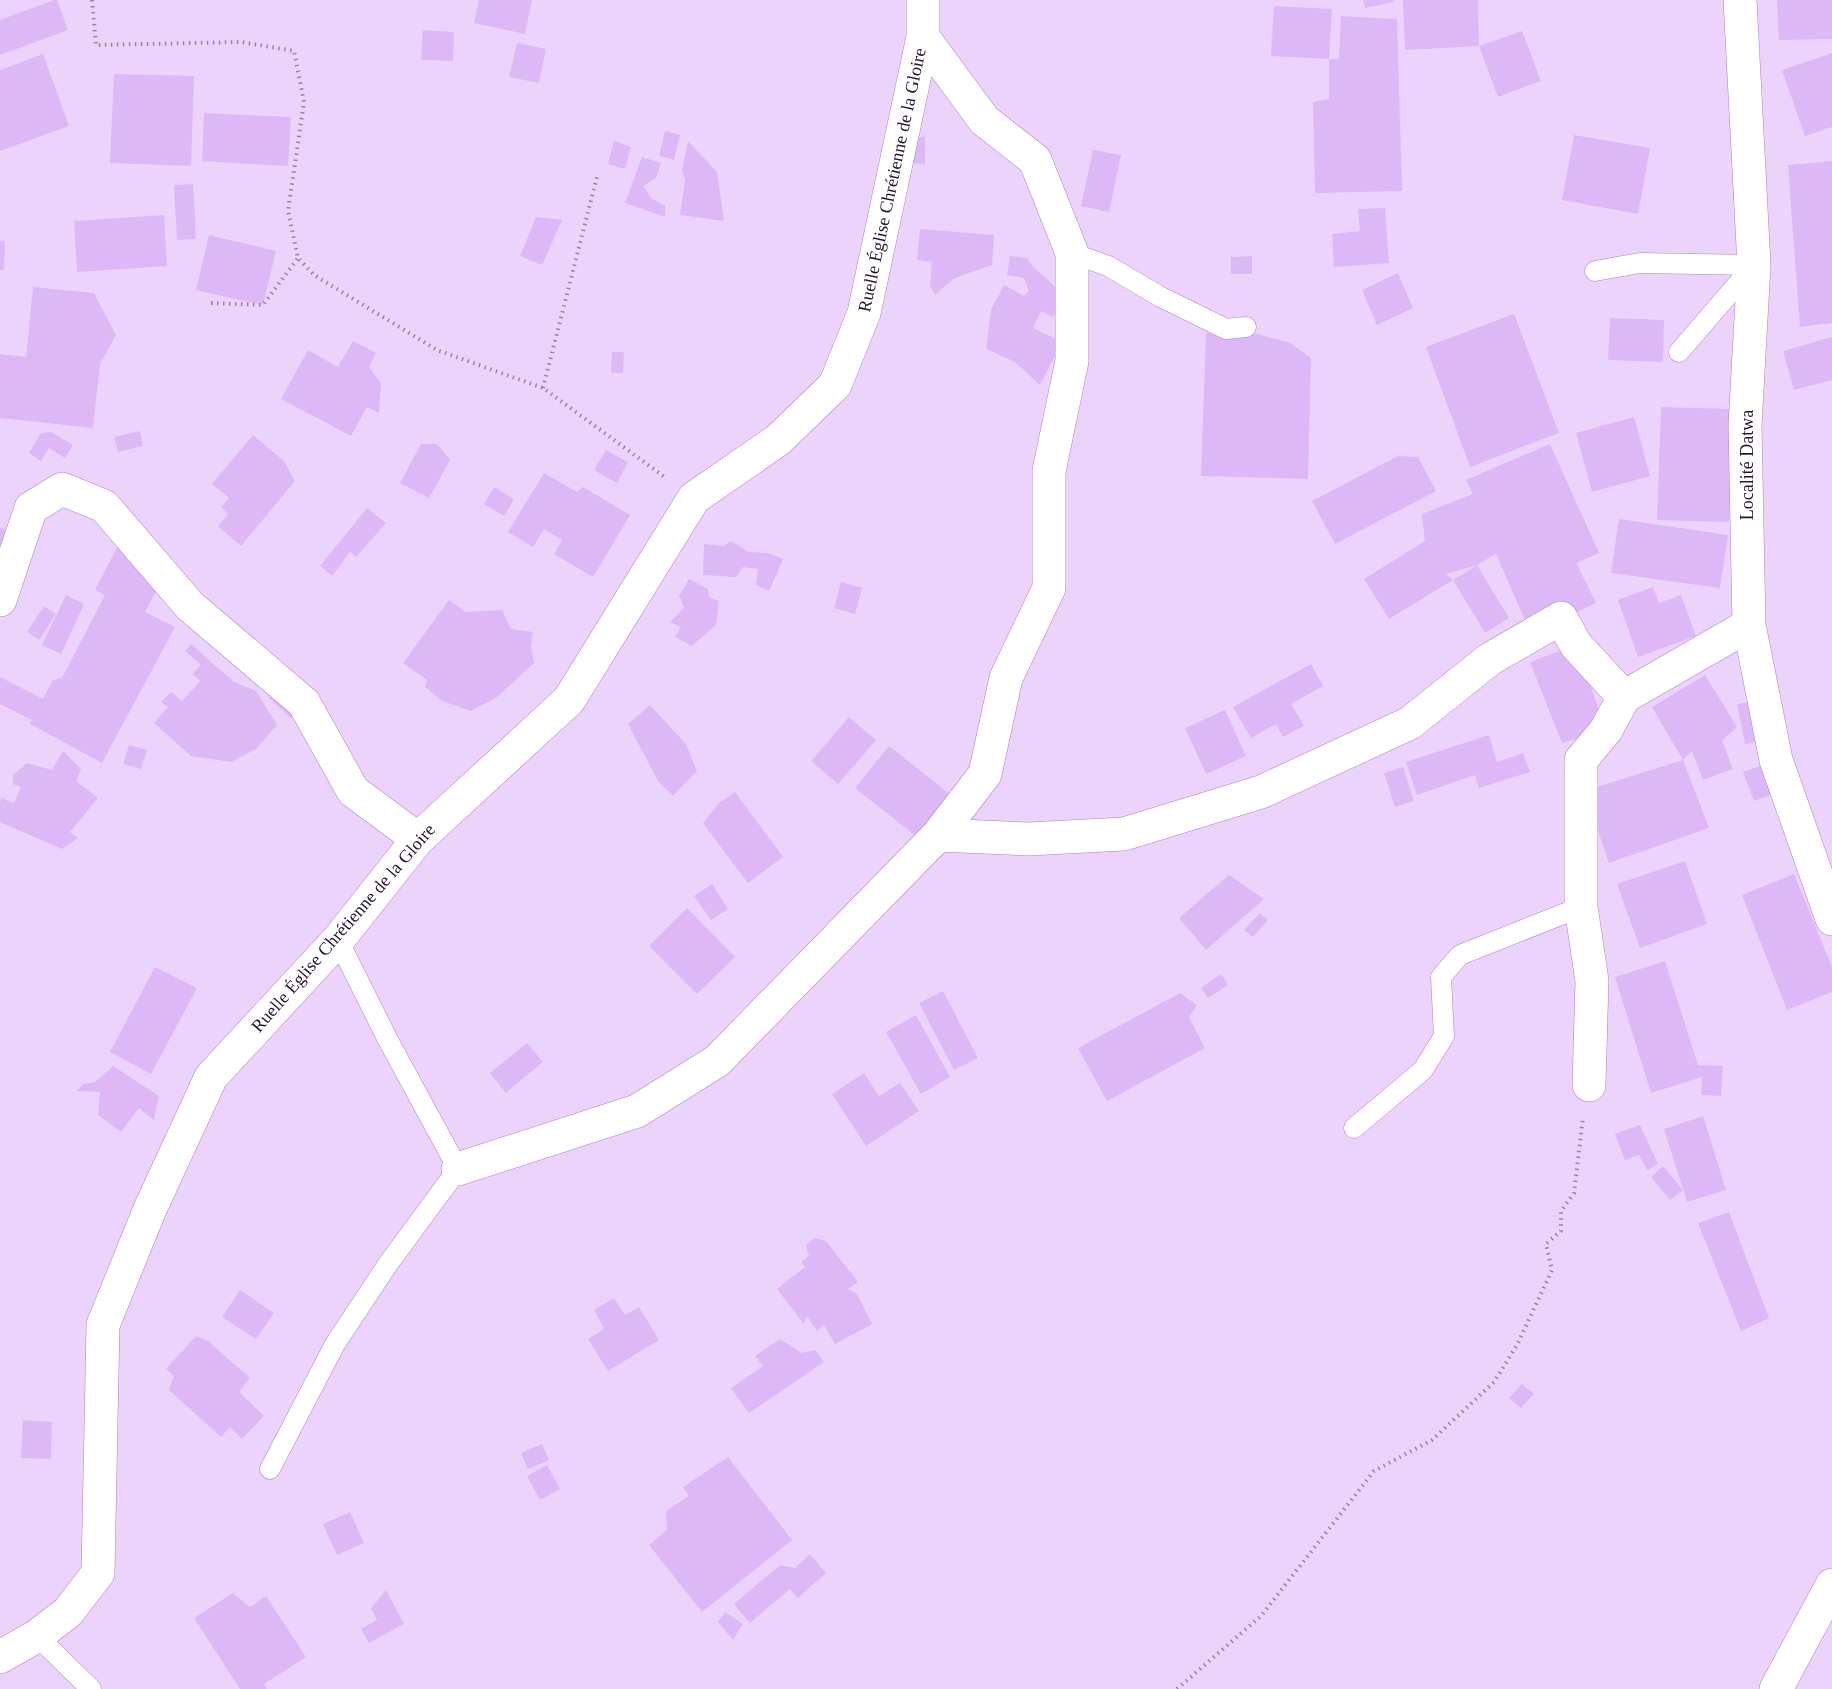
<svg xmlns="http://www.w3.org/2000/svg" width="1832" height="1689" viewBox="0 0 1832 1689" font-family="'Times New Roman',serif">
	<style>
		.building { fill: #deb8f6 }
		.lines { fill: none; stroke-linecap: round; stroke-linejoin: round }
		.lane-casing { stroke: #aa82c2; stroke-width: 21 }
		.street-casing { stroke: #aa82c2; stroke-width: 34 }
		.path { stroke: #9984a6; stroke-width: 4; stroke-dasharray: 1.5 4.5; stroke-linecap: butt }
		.lane { stroke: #fff; stroke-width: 20 }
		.street { stroke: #fff; stroke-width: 33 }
		.labels { text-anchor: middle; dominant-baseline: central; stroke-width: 5; stroke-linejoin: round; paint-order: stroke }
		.street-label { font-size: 18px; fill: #261730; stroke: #fff }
	</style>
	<rect width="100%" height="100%" fill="#ecd3fc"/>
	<path class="building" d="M54 0H57L68 30 0 55V20Z
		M479 0H532L525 34 474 23Z
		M1363 0H1393L1394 2 1365 8Z
		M1403 0H1478L1479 46 1522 31 1541 81 1498 97 1479 46 1405 50Z
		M1777 0H1832V39L1779 40Z
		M1274 6 1332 9 1329 59 1271 56Z
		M1341 16 1397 19 1402 191 1315 193 1313 102 1329 99V59H1339Z
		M423 30 454 32 453 61 421 60Z
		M517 43 546 49 539 83 509 77Z
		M1832 53V127L1805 136 1782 70Z
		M43 54 69 126 0 151V70Z
		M114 74 194 76 191 166 110 163Z
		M204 113 291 117 288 166 202 161Z
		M665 131 680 135 674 160 659 156Z
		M1574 135 1650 148 1638 214 1562 200Z
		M907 136 925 137V164L907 163Z
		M614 141 631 147 625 169 608 164Z
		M688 141 717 172 724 221 680 215 685 180 682 171Z
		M1093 150 1121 155 1109 212 1081 206Z
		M642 157 661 163 656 178 643 186 651 198 665 206V217L625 203Z
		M1832 161V323L1800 327 1788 165Z
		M193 184 196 239 177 240 174 185Z
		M1385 208 1389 263 1334 267 1332 234 1360 231 1358 209Z
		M164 215 167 266 77 272 74 221Z
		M536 217 562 220 542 265 520 256Z
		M920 229 994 235 992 265 953 279 935 295 930 286 932 262 917 260Z
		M209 235 276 251 263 305 196 290Z
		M0 241H5L4 270H0Z
		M1010 256 1027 258 1033 267 1059 290 1061 300 1053 317 1041 311 1033 328 1062 342 1040 385 1015 362 986 349 991 310 1004 285 1024 296 1029 291 1024 278 1007 275Z
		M1252 256V274H1231V257Z
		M1398 273 1413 308 1377 325 1362 290Z
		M33 287 94 293 116 335 100 364 93 428 0 418V354L26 357Z
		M1514 314 1559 433 1470 467 1426 347Z
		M1610 318 1664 320 1663 362 1608 360Z
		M1206 333 1258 334 1290 343 1311 358 1308 479 1201 476Z
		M1832 337V380L1794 390 1783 351Z
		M353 341 376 353 369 367 381 383 379 413 367 407 351 436 281 399 308 350 338 367Z
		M612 352H624L623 373H611Z
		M1661 407 1732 409 1729 522 1657 520Z
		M1634 417 1650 476 1592 492 1576 433Z
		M140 431 143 446 118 452 114 437Z
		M51 432 73 445 65 458 49 448 41 461 29 453 41 433Z
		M253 435 284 461 295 481 241 546 218 526 228 514 221 507 229 498 212 484Z
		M421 444H437L450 460 429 498 400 483Z
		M1550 444 1599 553 1576 563 1596 603 1531 634 1496 554 1477 565 1509 618 1485 633 1453 580 1477 565 1446 574 1453 580 1389 619 1364 579 1425 541 1422 514 1473 494 1466 480Z
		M606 450 628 462 617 483 594 470Z
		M1398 456 1418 457 1436 491 1335 544 1312 501Z
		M544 473 577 492 583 487 630 515 593 577 554 554 562 540 544 529 533 547 508 532Z
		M494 487 514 499 504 516 484 504Z
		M367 508 386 523 356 557 350 552 332 576 320 566Z
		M1619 519 1728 535 1720 588 1611 573Z
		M0 528 5 529 8 553 0 552Z
		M123 536 161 582 145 612 175 627 102 763 30 724 32 720 0 704V677L43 699 53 680 62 678 105 595 95 590Z
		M731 541 749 552 768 553 783 559 769 591 756 585 758 569 743 567 736 577 703 575 704 544 724 546Z
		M689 579 708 589 709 597 719 601 716 625 692 646 675 637 681 627 670 622 684 608 679 596Z
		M841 582 862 588 855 614 834 608Z
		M1653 587 1659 603 1681 595 1696 636 1638 657 1618 600Z
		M66 595 84 604 61 654 42 645Z
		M449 600 466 612 502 610 511 629 533 632 531 647 534 663 497 697 471 711 442 701 425 687 427 680 403 663Z
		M44 606 56 614 39 640 27 632Z
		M191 644 234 682 256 691 277 725 256 749 231 762 191 756 154 723 168 707 161 702 171 692 182 701 200 681 192 674 201 665 185 651Z
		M1576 645 1606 730 1562 743 1530 662Z
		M1311 664 1323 686 1291 704 1304 726 1283 737 1276 724 1251 738 1233 707Z
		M1705 675 1737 727 1722 740 1733 769 1703 780 1692 751 1683 760 1652 707Z
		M279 688 304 703 291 718 269 698Z
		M1764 700 1761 741 1745 744 1737 704Z
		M650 705 686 744 697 771 673 796 658 781 628 724Z
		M1225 710 1246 756 1206 774 1185 728Z
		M849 717 876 740 838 784 811 761Z
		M1489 735 1497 762 1523 753 1530 772 1479 788 1475 775 1417 795 1406 762Z
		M129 745 147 750 141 769 123 764Z
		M889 746 951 795 917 837 855 788Z
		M63 751 81 769 76 781 98 798 70 832 78 838 62 849 0 822V802L2 798 14 803 21 787 13 784V775L27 763 52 770Z
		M1683 760 1709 828 1609 863 1584 791Z
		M1776 760 1787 789 1754 801 1743 772Z
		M1403 767 1414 801 1395 807 1384 773Z
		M735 792 783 857 748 883 703 823 719 803Z
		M1685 861 1707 924 1640 948 1617 884Z
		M1794 874 1832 967V992L1787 1010 1742 895Z
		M1229 875 1264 899 1206 950 1179 918Z
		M712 884 728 909 711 920 694 896Z
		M687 908 735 957 697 994 649 946Z
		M1260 913 1268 920 1253 937 1244 930Z
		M1665 961 1698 1065 1723 1066 1721 1096 1701 1095 1702 1077 1651 1093 1615 977Z
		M155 967 197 988 151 1074 110 1052Z
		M1221 974 1228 985 1208 998 1201 988Z
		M943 991 978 1058 954 1070 919 1003Z
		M1180 993 1197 1005 1189 1017 1205 1048 1107 1101 1078 1048Z
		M916 1015 950 1077 921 1094 886 1032Z
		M527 1043 543 1062 506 1093 490 1073Z
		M113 1066 159 1096 154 1120 139 1108 121 1132 98 1115 100 1092 77 1091 83 1084 95 1082Z
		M864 1073 879 1096 900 1083 919 1111 866 1146 832 1094Z
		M1703 1116 1726 1190 1687 1202 1664 1129Z
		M1640 1125 1658 1164 1647 1170 1639 1155 1625 1160 1615 1134Z
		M1663 1166 1683 1190 1670 1200 1651 1177Z
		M1729 1212 1769 1318 1741 1331 1698 1223Z
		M815 1238 826 1241 858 1282 848 1289 857 1294 872 1324 835 1344 824 1325 817 1331 807 1316 804 1324 777 1289 805 1267 801 1262 809 1256 806 1245Z
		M240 1290 274 1313 256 1339 222 1317Z
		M614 1298 625 1315 639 1307 659 1340 608 1371 588 1339 604 1329 594 1310Z
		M196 1336 208 1341 250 1378 239 1392 264 1416 242 1439 230 1427 221 1437 169 1390 174 1376 166 1369Z
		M780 1339 802 1353 815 1350 824 1362 749 1413 731 1388 763 1366 755 1356Z
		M1522 1384 1534 1394 1521 1408 1509 1398Z
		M23 1420 52 1422 51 1459 21 1458Z
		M542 1444 549 1460 528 1469 521 1453Z
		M728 1457 792 1540 702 1612 649 1545 667 1530 666 1511 689 1496 683 1487Z
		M547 1465 560 1489 540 1500 527 1476Z
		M350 1512 364 1543 337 1555 323 1524Z
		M810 1554 826 1573 798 1598 790 1589 750 1623 734 1604 780 1565 795 1568Z
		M386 1590 404 1624 369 1643 361 1629 377 1620 371 1608Z
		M233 1593 250 1607 266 1596 306 1657 264 1684 267 1689H240L194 1618Z
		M725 1612 743 1624 733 1640 718 1622Z"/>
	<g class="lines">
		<defs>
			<path id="lane" d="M1072 253 1108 266 1161 297 1226 329 1246 327
				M1595 271 1640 263 1754 265
				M1679 352 1754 265
				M1354 1128 1423 1070 1444 1036 1441 977 1460 955 1581 907
				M270 1469 335 1344 388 1264 458 1169 388 1040 338 940
				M37 1636 91 1689"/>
			<path id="street" d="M1740 0 1754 265 1745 425 1749 625 1776 760 1832 919
				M0 600 31 508 62 489 104 506 190 606 304 703 353 791 418 839
				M938 835 1029 839 1124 834 1261 792 1410 723 1490 659 1561 618 1576 645 1624 697
				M1589 1085 1592 981 1581 907V760L1606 730 1624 697 1749 625
				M458 1169 637 1111 717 1061 938 835 985 774 1006 678 1049 588V471L1072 361V253L1035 160 984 120 923 37
				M0 1657 37 1636 68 1612 98 1573 103 1325 150 1209 211 1077 338 940 418 839 569 700 694 498 778 440 835 385 864 313 923 37V0
				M1776 1689 1832 1585"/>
		</defs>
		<use href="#lane" class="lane-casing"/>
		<use href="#street" class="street-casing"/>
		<path class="path" d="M92 0 96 45 241 42 294 51 304 102 288 211 298 258 314 275 437 350 543 388 666 478
			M211 303 263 305 298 258
			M543 388 598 173
			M1177 1689 1261 1616 1374 1471 1432 1440 1494 1382 1517 1345 1552 1270 1546 1244 1561 1231V1211L1574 1193 1583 1118"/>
		<use href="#lane" class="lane"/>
		<use href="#street" class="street"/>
	</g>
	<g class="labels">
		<g class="street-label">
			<text transform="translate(892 180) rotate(-78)">Ruelle Église Chrétienne de la Gloire</text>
			<text transform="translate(1747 465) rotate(-90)">Localité Datwa</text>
			<text transform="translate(343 928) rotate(-49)">Ruelle Église Chrétienne de la Gloire</text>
		</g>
	</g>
</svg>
